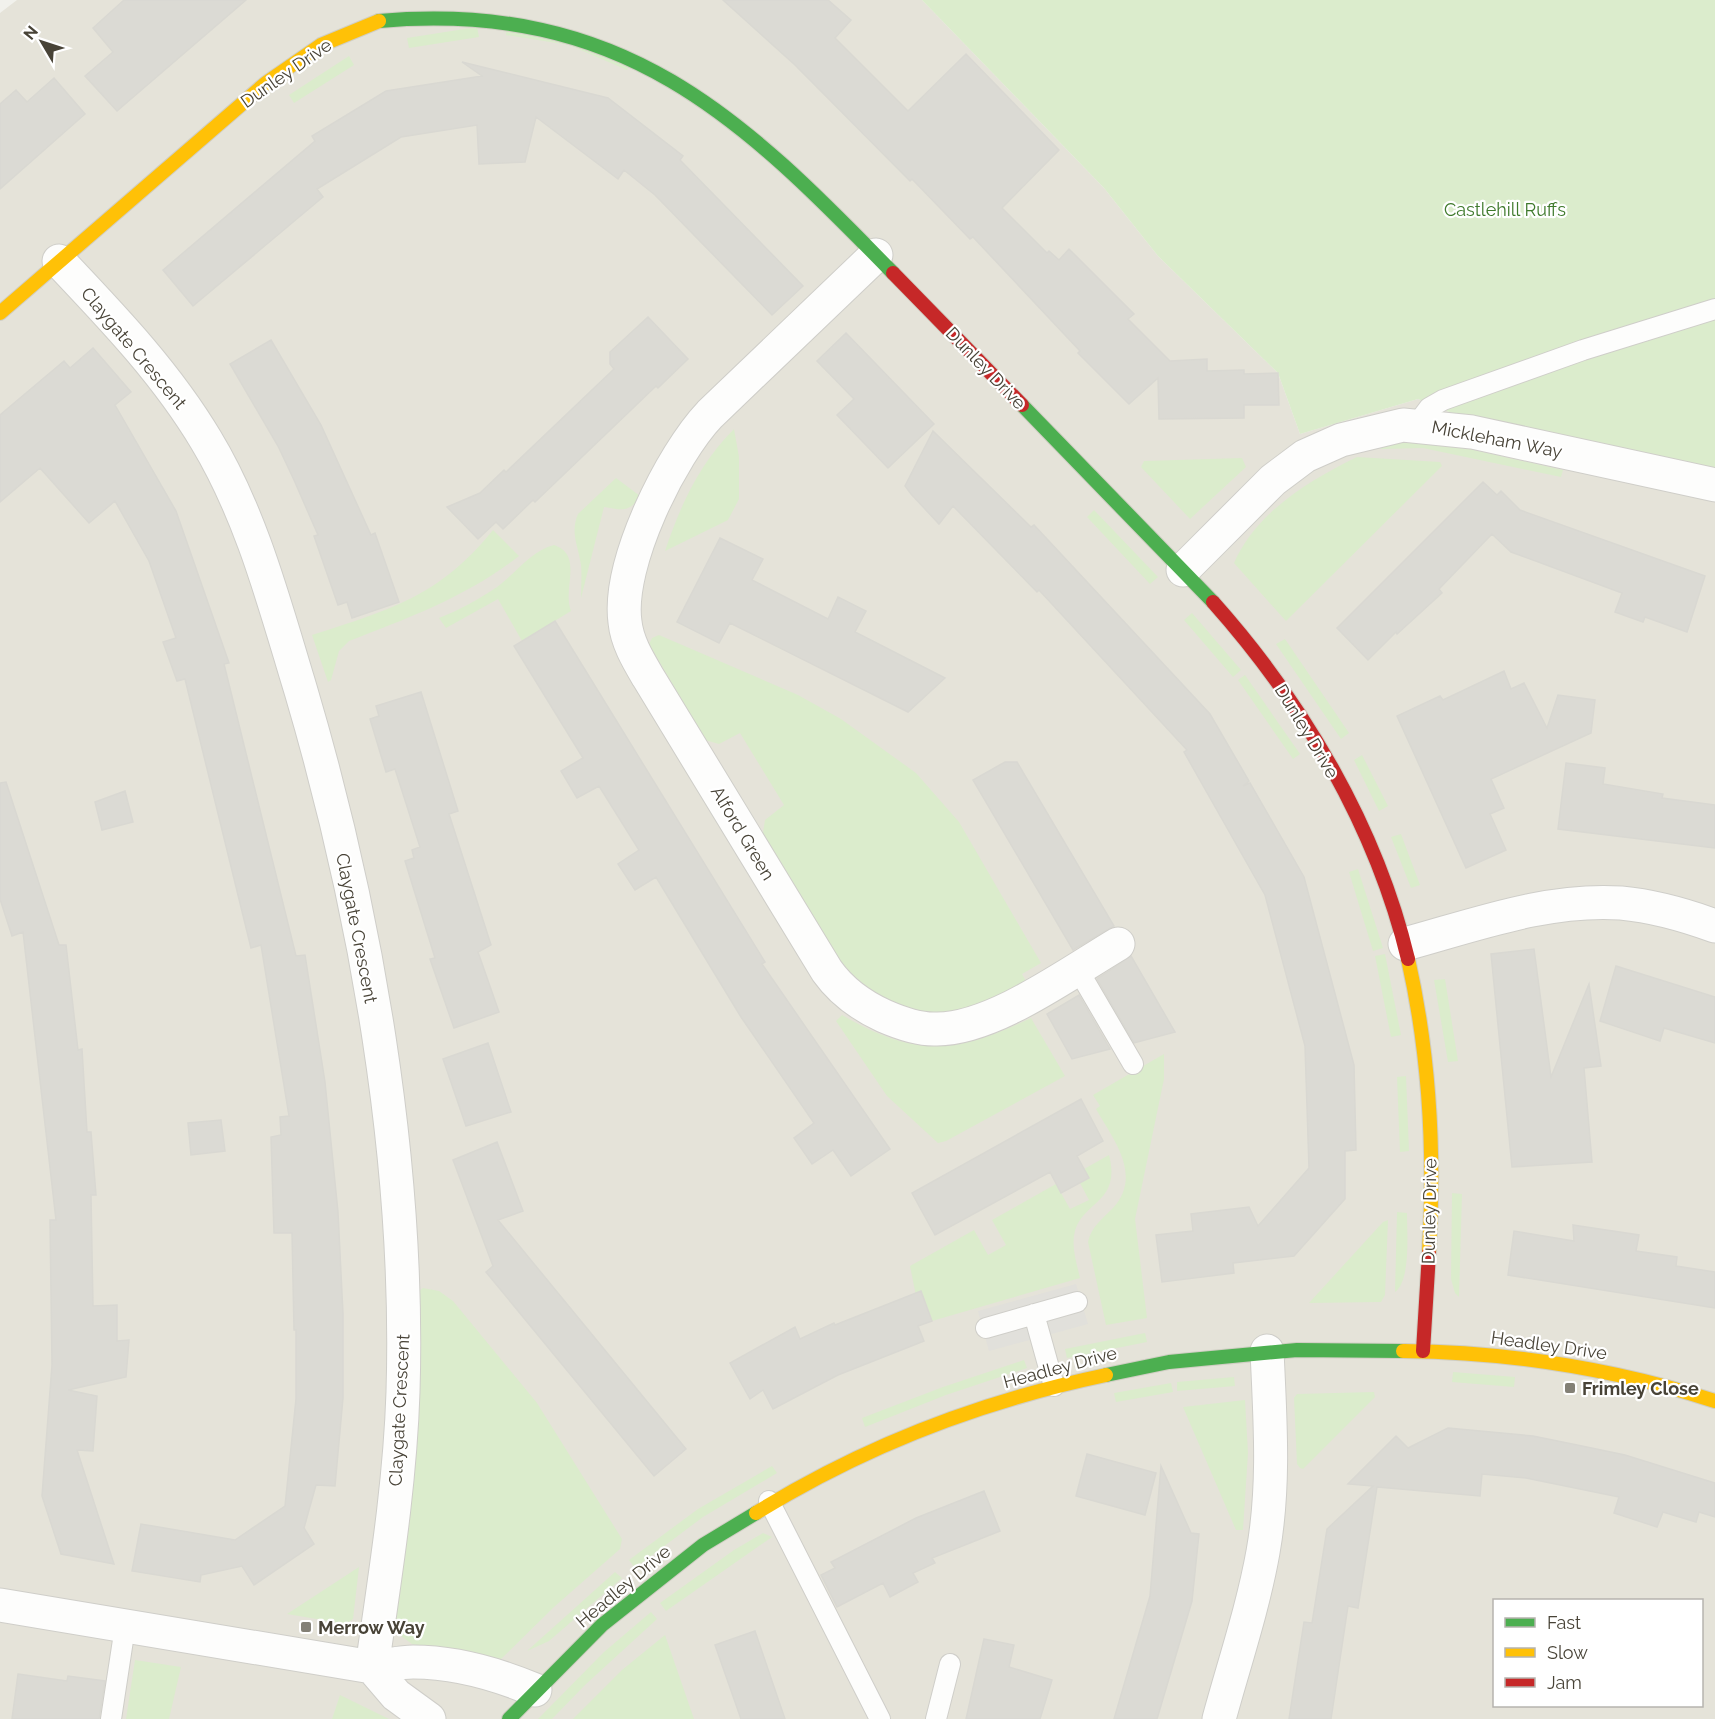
<svg xmlns="http://www.w3.org/2000/svg" width="1715" height="1719" viewBox="0 0 1715 1719" font-family="Raleway,sans-serif">
	<style>
		.residential { fill: #e5e3d9; fill-rule: evenodd }
		.green { fill: #dbeccc }
		.parking { fill: #e1e0db }
		.building { fill: #dbdad4; stroke: #d9d8d2; stroke-width: 1.5 }
		.lines { fill: none; stroke-linecap: round; stroke-linejoin: round }
		.lane-casing { stroke: #cfcec9; stroke-width: 22 }
		.street-casing { stroke: #cfcec9; stroke-width: 35 }
		.fast-casing { stroke: #d0cec3; stroke-width: 16 }
		.slow-casing { stroke: #d0cec3; stroke-width: 16 }
		.jam-casing { stroke: #d0cec3; stroke-width: 16 }
		.lane { stroke: #fdfdfc; stroke-width: 20 }
		.street { stroke: #fdfdfc; stroke-width: 33 }
		.fast { stroke: #4caf50; stroke-width: 14 }
		.slow { stroke: #ffc107; stroke-width: 14 }
		.jam { stroke: #c62828; stroke-width: 14 }
		.poi-dot { fill: #838076; stroke: #fff; stroke-width: 2 }
		.labels { text-anchor: middle; dominant-baseline: central; stroke-width: 4.5; stroke-linejoin: round; paint-order: stroke }
		.street-label { font-size: 18px; fill: #484337; stroke: #fff }
		.park-label { font-size: 18px; fill: #3e792b; stroke: #fff }
		.poi-label { font-size: 18px; font-weight: bold; fill: #484337; stroke: #fff; text-anchor: start }
	</style>
	<rect width="100%" height="100%" fill="#f1f1ec"/>
	<path class="residential" d="M17 0H922L1104 188 1158 256 1278 373 1300 434 1418 399 1459 416 1715 470V1719H0V13ZM1494 1600H1702V1706H1494Z"/>
	<path class="green" d="M922 0H1715V470L1459 416 1418 399 1300 434 1278 373 1158 256 1104 188Z
		M477 27 479 37 409 48 407 38Z
		M507 27C555 30 588 41 631 62L627 70 569 45 506 35Z
		M349 56 354 65 294 103 289 95Z
		M734 429 739 457V499L728 520 665 551C681 504 699 464 734 429Z
		M1408 441 1443 443 1563 470 1561 477 1423 448 1381 449V447Z
		M1357 457 1440 462 1442 466 1286 621 1234 563C1256 512 1310 480 1357 457Z
		M1242 458 1246 467 1190 519 1141 467 1144 461Z
		M616 478 640 496C630 513 621 510 604 507L581 598C581 587 582 576 581 565 578 545 570 533 578 514Z
		M1094 510 1158 577 1150 584 1087 517Z
		M493 530 519 556C468 596 409 618 349 641L339 651 331 680 328 682 312 635C390 610 440 596 493 530Z
		M554 545C584 555 562 589 571 611L522 641 498 599 446 628 439 618C460 610 479 599 497 587 515 574 532 550 554 545Z
		M1192 613 1241 670 1233 677 1184 620Z
		M659 635 798 695 841 719 916 773 959 822 1041 963 1022 974 1027 983C1008 991 988 1002 968 1008 916 1023 869 997 838 958L763 833 765 820 784 805 740 733 719 744 705 740 649 644 652 638Z
		M1285 639 1349 733 1341 739 1276 644Z
		M1245 675 1300 754 1293 759 1238 680Z
		M1362 755 1388 806 1379 811 1354 760Z
		M1401 834 1420 885 1411 888 1391 837Z
		M1358 869 1383 948 1373 951 1349 872Z
		M1385 954 1401 1035 1391 1037 1375 956Z
		M1445 979 1458 1061 1448 1062 1434 980Z
		M842 1015C916 1058 956 1054 1031 1018L1065 1076 946 1141 938 1143 887 1096 836 1021Z
		M1164 1054V1079L1135 1219 1147 1318 1106 1325 1088 1242C1091 1227 1103 1218 1113 1208 1143 1175 1113 1139 1096 1109L1100 1106 1093 1095Z
		M1406 1076 1409 1151 1400 1152 1397 1077Z
		M1109 1155C1122 1205 1079 1201 1074 1236 1072 1249 1077 1265 1080 1278L932 1321 924 1298 917 1301 910 1266 974 1230 988 1255 1006 1245 992 1220 1056 1184 1070 1209 1089 1200 1080 1183 1089 1178 1084 1169Z
		M1452 1193 1462 1194 1459 1297 1455 1293 1451 1279Z
		M1397 1212 1407 1213C1407 1232 1411 1281 1395 1292Z
		M1388 1220 1385 1295 1381 1302 1309 1303 1383 1222Z
		M423 1288 439 1291 453 1301 537 1403 622 1539 620 1549 554 1607 501 1659 412 1644 401 1636 395 1622 419 1291Z
		M1145 1333 1147 1342 1067 1358 1065 1349Z
		M1024 1360 1027 1368 946 1395 865 1427 862 1418 943 1387Z
		M1453 1372 1515 1377 1514 1387 1452 1382Z
		M1234 1377 1235 1386 1177 1391V1382Z
		M1171 1383 1173 1392 1116 1402 1114 1393Z
		M1374 1392 1375 1397 1303 1469 1300 1468 1297 1464 1294 1398 1297 1394Z
		M1245 1400 1248 1453 1243 1530H1236L1183 1407Z
		M772 1466 777 1473 703 1517 635 1568 629 1560 698 1509Z
		M763 1533 772 1537 666 1611 660 1603 734 1550Z
		M359 1567 353 1619 346 1624 287 1614Z
		M615 1572 622 1578 549 1641 527 1651Z
		M651 1612 657 1619 585 1685 552 1719H538L604 1652Z
		M665 1635 694 1719H573L622 1670Z
		M135 1660 181 1667 169 1719H126Z
		M340 1695 389 1719H332Z"/>
	<path class="parking" d="M1076 1284 1088 1324 989 1351 978 1311Z"/>
	<path class="building" d="M124 0H246L117 111 85 76 113 52 93 28Z
		M723 0H828L851 20 835 38 908 111 966 54 1059 150 1002 208 1047 253 1049 251 1059 260 1069 249 1134 314 1128 319 1170 361 1207 359V371L1244 370V374L1278 373 1279 405H1244V418L1159 419 1158 378 1129 404 1078 353 1080 351 973 237 970 239 912 179 910 181 795 65Z
		M462 62 608 98 683 156 680 160 803 286 772 315 655 195 624 170 618 179 536 117 525 162 479 164 477 125 401 137 317 189 323 197 193 306 163 270 315 141 312 136 386 91 482 76Z
		M54 78 85 114 0 189V104L16 90 27 102Z
		M648 317 688 359 658 388 656 386 535 502 533 500 503 529 496 522 478 539 447 507 480 493 504 470 506 472 614 369 610 364V352Z
		M846 333 934 424 888 468 837 415 854 399 817 361Z
		M271 340 321 425 371 535 375 533 399 602 352 618 347 602 338 605 314 536 318 535 294 480 278 446 230 364Z
		M93 348 131 392 115 405 176 511 229 663 224 664 296 956 305 955 325 1082 338 1212 343 1314V1398L335 1486 316 1485 304 1528 314 1544 254 1585 242 1566 201 1575 200 1582 132 1571 141 1524 235 1540 285 1506 296 1399V1330H294L292 1233H274L271 1137 281 1135 280 1117 289 1116 261 945 251 948 185 679 177 681 163 642 176 638 149 561 115 501 89 523 40 468 0 502V415L64 361 70 368Z
		M933 431 1031 527 1034 525 1210 714 1249 781 1243 786 1250 783 1304 877 1354 1065 1356 1150 1345 1151V1199L1294 1256 1233 1263 1234 1273 1162 1282 1156 1235 1193 1231 1191 1214 1249 1207 1258 1226 1309 1168 1305 1046 1265 895 1184 752 1187 750 1039 590 1037 592 953 506 939 524 911 494 905 486Z
		M1483 482 1497 495 1501 491 1520 510 1705 576 1687 632 1645 617 1643 622 1615 612 1622 593 1511 552 1492 534 1439 589 1442 593 1397 634 1396 632 1368 660 1337 628Z
		M720 538 763 559 752 580 828 619 838 597 866 611 855 632 945 678 908 712 730 623 719 643 677 622Z
		M555 621 765 962 762 964 890 1149 851 1176 833 1150 812 1164 794 1138 814 1123 741 1017 656 877 635 890 618 864 639 850 599 786 577 798 561 771 583 758 514 646Z
		M1504 671 1511 689 1524 683 1547 728 1558 695 1595 700 1591 733 1491 779 1504 808 1490 814 1506 850 1466 868 1397 716 1440 696 1443 700Z
		M421 692 458 811 449 814 491 945 478 952 499 1012 454 1028 430 959 435 958 405 861 414 858 412 850 420 847 395 769 386 772 370 719 379 716 376 706Z
		M1005 762H1017L1114 926 1073 950 973 780Z
		M1566 763 1605 768 1603 784 1663 794 1662 798 1715 805V848L1558 829Z
		M6 782 59 945H66L78 1050 82 1049 87 1132H91L96 1195H91L93 1306 117 1305V1341L129 1340 126 1377 68 1390 97 1396 93 1451 77 1450 114 1564 61 1554 42 1496 52 1365 50 1220H56L23 932 12 936 0 899V783Z
		M125 791 133 822 102 830 95 802Z
		M1534 949 1551 1077 1589 984 1601 1066 1584 1068 1592 1162 1512 1167 1491 954Z
		M1131 956 1175 1032 1134 1043 1097 979Z
		M1616 966 1715 997V1043L1664 1028 1660 1041 1600 1021Z
		M1079 995 1110 1049 1072 1059 1047 1014Z
		M488 1043 511 1112 466 1126 443 1059Z
		M1081 1099 1103 1141 1077 1156 1089 1178 1061 1193 1050 1172 935 1235 912 1193Z
		M221 1120 225 1151 191 1155 188 1123Z
		M497 1142 523 1211 498 1220 686 1449 654 1476 486 1272 493 1266 453 1160Z
		M1573 1225 1639 1235 1636 1251 1677 1257 1676 1266 1715 1272V1308L1508 1275 1514 1231 1574 1241Z
		M921 1291 932 1321 918 1326 924 1341 838 1375 773 1409 763 1390 750 1399 730 1363 795 1327 800 1339 834 1323 835 1325Z
		M1448 1428 1533 1436 1582 1446 1625 1455 1715 1483V1517L1699 1512 1696 1522 1663 1512 1657 1527 1614 1513 1619 1497 1526 1478 1482 1474 1480 1496 1377 1487 1358 1608 1348 1606 1331 1719H1289L1304 1622 1312 1623 1327 1529 1373 1486 1348 1484 1396 1436 1408 1448Z
		M1087 1454 1156 1473 1145 1515 1076 1496Z
		M1161 1466 1191 1533 1199 1534 1192 1601 1157 1719H1114L1150 1596Z
		M984 1491 1000 1531 932 1558 935 1563 913 1573 918 1582 890 1597 883 1583 837 1607 821 1575 835 1568 831 1562 916 1518Z
		M755 1631 773 1684 785 1719H741L715 1645Z
		M984 1639 1014 1645 1009 1667 1052 1680 1040 1719H966Z
		M18 1674 67 1681 68 1676 105 1681 99 1719H12Z"/>
	<g class="lines">
		<defs>
			<path id="lane" d="M1417 424 1429 408 1443 400 1583 350 1715 309
				M1077 968 1133 1064
				M1034 1314 1054 1386
				M986 1328 1077 1302
				M769 1501 880 1719
				M111 1719 125 1627
				M936 1719 950 1664"/>
			<path id="street" d="M876 255 710 414C671 455 617 564 625 622 627 642 638 660 648 677L827 971C842 992 860 1005 884 1016 900 1023 919 1030 937 1029 993 1029 1069 973 1118 944
				M59 261C112 317 166 373 206 440 252 516 275 606 301 691 366 911 410 1162 403 1392 400 1485 385 1576 372 1667
				M1183 570 1273 480 1305 456 1341 440 1403 425 1472 432 1715 485
				M1405 944C1475 925 1547 898 1621 903 1653 906 1685 915 1715 926
				M0 1605 372 1667C385 1666 400 1662 413 1662 455 1662 497 1674 535 1690
				M372 1667 396 1695 429 1719
				M1219 1719C1234 1664 1253 1608 1263 1552 1275 1485 1270 1418 1267 1351"/>
			<path id="fast" d="M379 21C624 0 742 118 893 273
				M1022 405 1213 602
				M1106 1375 1169 1362 1297 1350 1403 1351
				M509 1719 602 1625 703 1545 756 1513"/>
			<path id="slow" d="M0 313 266 83 321 45 379 21
				M1408 959C1430 1056 1435 1154 1429 1253
				M1403 1351C1509 1352 1614 1369 1715 1401
				M756 1513C864 1446 982 1401 1106 1375"/>
			<path id="jam" d="M893 273 1022 405
				M1213 602C1303 703 1376 826 1408 959
				M1423 1351 1429 1253"/>
		</defs>
		<use href="#lane" class="lane-casing"/>
		<use href="#street" class="street-casing"/>
		<use href="#fast" class="fast-casing"/>
		<use href="#slow" class="slow-casing"/>
		<use href="#jam" class="jam-casing"/>
		<use href="#lane" class="lane"/>
		<use href="#street" class="street"/>
		<use href="#fast" class="fast"/>
		<use href="#slow" class="slow"/>
		<use href="#jam" class="jam"/>
	</g>
	<g class="poi-dot">
		<rect x="1564" y="1382" width="12" height="12" rx="3"/>
		<rect x="300" y="1621" width="12" height="12" rx="3"/>
	</g>
	<g class="labels">
		<g class="street-label">
			<text transform="translate(286 73) rotate(-35)">Dunley Drive</text>
			<text transform="translate(134 348) rotate(50)">Claygate Crescent</text>
			<text transform="translate(986 368) rotate(46)">Dunley Drive</text>
			<text transform="translate(1497 439) rotate(11)">Mickleham Way</text>
			<text transform="translate(1307 731) rotate(59)">Dunley Drive</text>
			<text transform="translate(743 833) rotate(59)">Alford Green</text>
			<text transform="translate(357 928) rotate(79)">Claygate Crescent</text>
			<text transform="translate(1429 1211) rotate(-89)">Dunley Drive</text>
			<text transform="translate(1549 1345) rotate(8)">Headley Drive</text>
			<text transform="translate(1060 1367) rotate(-15)">Headley Drive</text>
			<text transform="translate(399 1410) rotate(-87)">Claygate Crescent</text>
			<text transform="translate(623 1586) rotate(-40)">Headley Drive</text>
		</g>
		<g class="park-label">
			<text x="1505" y="209">Castlehill Ruffs</text>
		</g>
		<g class="poi-label">
			<text x="1582" y="1388">Frimley Close</text>
			<text x="318" y="1627">Merrow Way</text>
		</g>
	</g>
	<rect x="1493" y="1599" width="210" height="108" fill="#ffffff" stroke="#b6b4af" stroke-width="1.5"/>
	<rect x="1505" y="1618" width="30" height="9" fill="#4caf50" stroke="#b6b4af" stroke-width="1.5"/>
	<text x="1547" y="1629" font-size="18" fill="#484337">Fast</text>
	<rect x="1505" y="1648" width="30" height="9" fill="#ffc107" stroke="#b6b4af" stroke-width="1.5"/>
	<text x="1547" y="1659" font-size="18" fill="#484337">Slow</text>
	<rect x="1505" y="1678" width="30" height="9" fill="#c62828" stroke="#b6b4af" stroke-width="1.5"/>
	<text x="1547" y="1689" font-size="18" fill="#484337">Jam</text>
	<g transform="translate(42 42) rotate(309)" stroke="#ffffff" stroke-width="4.5" paint-order="stroke">
	<path d="M0-4.5L10 22L0 15L-10 22Z" fill="#484337"/>
	<text y="-9" font-size="16" font-weight="bold" text-anchor="middle" fill="#484337">N</text>
	</g>
</svg>
